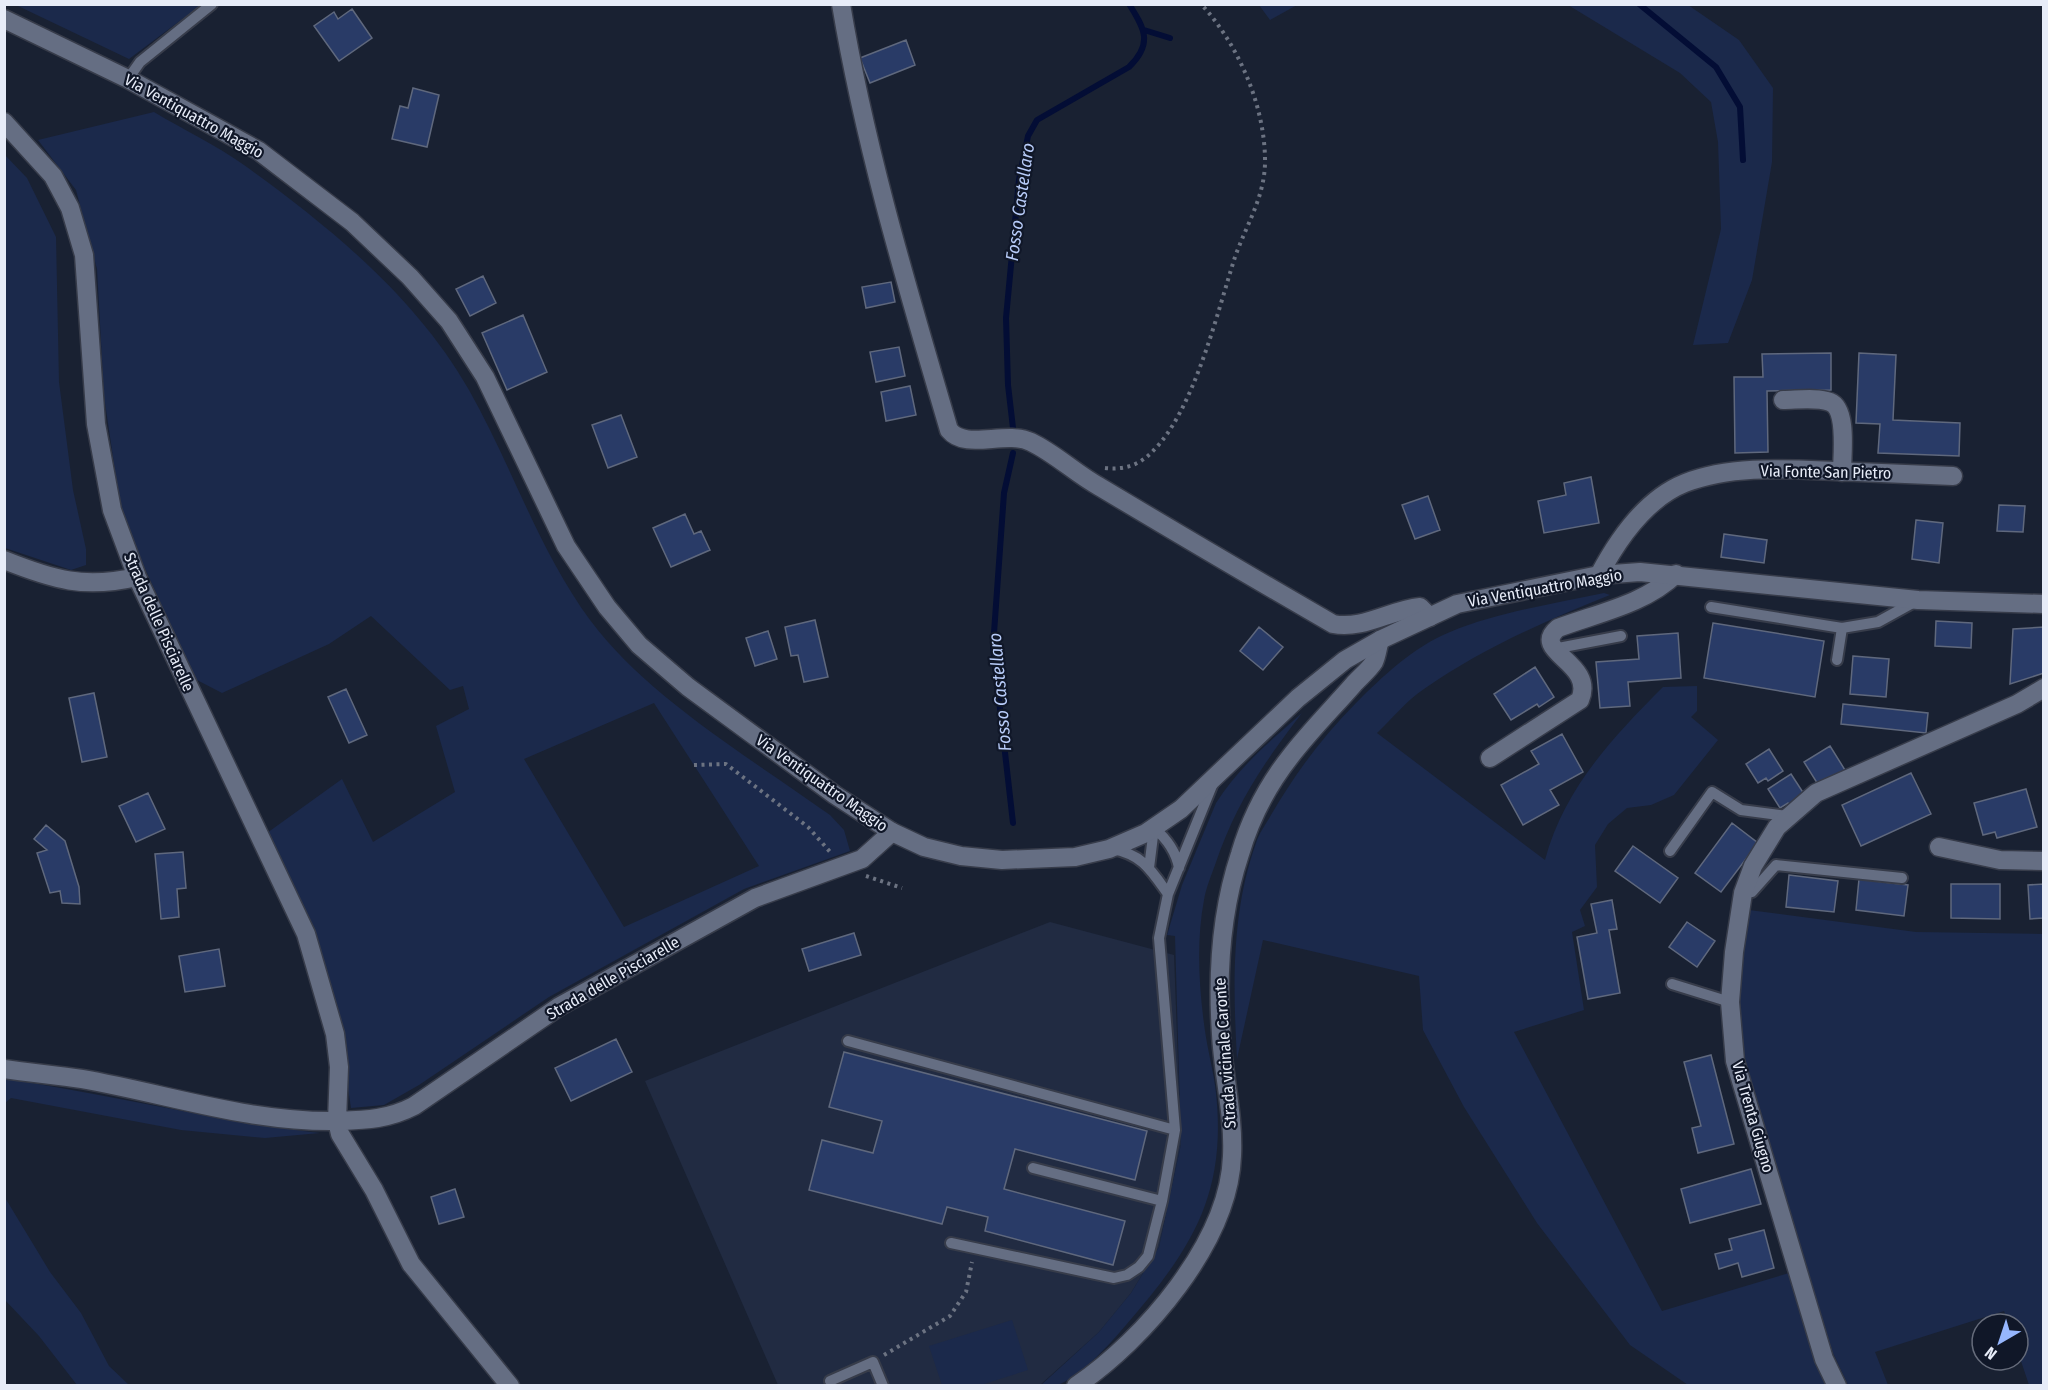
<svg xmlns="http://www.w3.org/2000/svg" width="2048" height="1390" viewBox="0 0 2048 1390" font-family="'Fira Sans Condensed',sans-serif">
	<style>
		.built { fill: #212b42 }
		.green { fill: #1b294b; fill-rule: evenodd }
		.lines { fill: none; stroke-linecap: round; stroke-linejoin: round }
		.stream { stroke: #030d35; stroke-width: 6 }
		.building { fill: #293b67; stroke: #5f687d; stroke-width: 1.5 }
		.lane-casing { stroke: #373c4a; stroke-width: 14 }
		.street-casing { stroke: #373c4a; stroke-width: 21 }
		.secondary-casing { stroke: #373c4a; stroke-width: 21 }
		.path { stroke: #6c7382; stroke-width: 4; stroke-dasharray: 3 4.5; stroke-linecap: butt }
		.lane { stroke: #656e83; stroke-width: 10 }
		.street { stroke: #656e83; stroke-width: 18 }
		.secondary { stroke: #656e83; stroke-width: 18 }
		.labels { text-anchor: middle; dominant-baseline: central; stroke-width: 4.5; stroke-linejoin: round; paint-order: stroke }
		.street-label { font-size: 16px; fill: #e7ecf8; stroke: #101728 }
		.water-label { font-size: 18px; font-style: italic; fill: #b8ccf9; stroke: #101728 }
	</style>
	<rect width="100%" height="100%" fill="#192132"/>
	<path class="built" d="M1050 922 1174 955 1181 1144 1159 1247 1131 1293 1099 1332 1040 1385H778L645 1081Z"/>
	<path class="green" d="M16 5 201 4V5L129 59Z
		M1259 5H1297L1270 20Z
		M1568 5H1688L1739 40 1773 88 1772 162 1752 280 1728 343 1693 345 1721 229 1718 142 1711 102 1680 73Z
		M154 112C184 130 216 145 244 165 330 227 416 297 469 390 512 466 538 549 590 620 647 697 752 759 830 815L844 830 850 851 744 889 549 997 419 1085 384 1105 351 1108 335 1001 313 925 267 833 342 779 373 842 455 792 436 726 469 709 463 686 450 690 371 616 329 644 222 693 195 679 122 518 104 396 97 269 76 190 38 140ZM654 703 759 866 624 927 524 759Z
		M4 154 27 178 56 237 59 382 73 490 86 549V565L71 570 5 548Z
		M1604 593 1610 595C1545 621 1481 649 1424 689 1407 700 1392 719 1377 733L1545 860C1564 789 1612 738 1663 687L1697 686V711L1691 717 1718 740 1674 795 1651 805 1627 808 1608 824 1595 845 1597 887 1580 910 1585 926 1572 932 1584 1010 1514 1032 1662 1311 1789 1273 1815 1363 1826 1385H1688L1630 1345 1537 1223 1464 1107 1423 1030 1419 976 1263 940 1237 1059C1233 987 1231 913 1256 843 1259 833 1266 824 1271 815 1295 774 1322 737 1356 703 1383 676 1413 647 1450 632 1498 612 1553 604 1604 593Z
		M1302 713C1263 764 1236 803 1215 865 1211 876 1206 888 1204 900 1196 942 1199 989 1205 1031 1208 1052 1214 1073 1216 1093 1227 1196 1190 1251 1126 1325 1108 1346 1083 1374 1058 1385 1053 1387 1045 1385 1040 1386L1099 1332 1131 1293 1159 1247 1181 1144 1175 936 1167 935 1182 885 1216 803C1239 767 1270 741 1302 713Z
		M1749 910 1916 932 2043 934V1385H2029L2018 1352V1324H2009L2004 1311 1875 1352 1888 1385H1848L1833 1353 1753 1093 1741 1040 1739 982Z
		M5 1079C110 1094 214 1121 320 1133L265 1138 181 1130 11 1098 5 1103Z
		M4 1196 50 1272 81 1313 109 1366 129 1385H77L39 1336 5 1300Z
		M1012 1320 1028 1370 981 1385H942L929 1346Z"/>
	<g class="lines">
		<path class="stream" d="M1639 4 1716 67 1740 107 1743 160
			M1144 30 1170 38
			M1013 428 1008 385 1006 318 1019 180 1028 136 1037 120 1129 67C1153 44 1145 29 1129 4
			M1013 453 1004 493 993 647 1013 823"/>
	</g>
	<path class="building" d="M352 9 372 38 339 61 314 26 334 12 338 19Z
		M906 40 915 65 870 83 860 58Z
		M413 88 439 95 427 147 392 139 400 106 408 108Z
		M483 276 496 303 470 316 456 289Z
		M891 282 895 302 866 308 862 287Z
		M523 315 547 372 507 390 482 333Z
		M899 347 905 376 876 382 870 352Z
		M1831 353V390L1767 391 1768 452 1735 453 1734 377H1763L1762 354Z
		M1859 353 1896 355 1893 420 1960 423 1959 456 1878 453 1880 424 1856 423Z
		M910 386 916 415 886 421 881 392Z
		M621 415 637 457 608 468 592 425Z
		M1591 477 1599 523 1544 533 1538 501 1566 495 1564 483Z
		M1428 496 1440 530 1415 539 1402 505Z
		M1999 505 2025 506 2023 532 1997 531Z
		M685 514 694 534 701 531 710 550 671 567 653 528Z
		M1916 520 1943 523 1939 563 1912 559Z
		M1724 534 1767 540 1764 563 1721 557Z
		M815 620 828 677 804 682 798 655 791 656 785 627Z
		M1936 621 1972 623 1971 648 1935 646Z
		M1713 623 1824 641 1815 697 1704 678Z
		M1259 627 1283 647 1263 670 1240 651Z
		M2044 627V673L2010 684 2013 629Z
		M768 631 777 659 755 666 746 638Z
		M1678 633 1681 678 1628 682 1630 706 1600 708 1596 662 1639 659 1637 636Z
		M1853 656 1889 659 1886 697 1850 694Z
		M1535 667 1554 697 1539 707 1537 704 1511 720 1494 694Z
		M346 689 367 735 349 743 328 697Z
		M94 693 107 757 82 762 69 698Z
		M1843 704 1928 713 1926 733 1841 724Z
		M1562 734 1583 772 1550 790 1559 805 1523 825 1501 785 1539 764 1531 751Z
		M1830 746 1845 770 1819 786 1804 762Z
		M1769 749 1783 771 1768 781 1766 778 1758 783 1746 764Z
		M1911 773 1931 814 1861 846 1842 805Z
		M1791 774 1806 797 1790 806 1788 803 1780 808 1768 789Z
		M2026 789 2037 827 1997 838 1995 832 1983 835 1974 803Z
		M148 793 165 829 136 842 119 806Z
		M1732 823 1758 843 1721 892 1695 873Z
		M46 825 65 841 79 887 80 904 62 903 60 891 50 893 37 853 47 850 34 839Z
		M1633 846 1678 878 1660 903 1615 871Z
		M183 852 186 888 177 889 179 917 161 919 155 854Z
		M1789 875 1838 881 1834 912 1786 907Z
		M1859 879 1908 885 1904 916 1856 910Z
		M1951 884H2000V919L1951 918Z
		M2044 884V918L2030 919 2028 885Z
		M1612 900 1617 929 1609 930 1620 993 1588 999 1577 937 1597 933 1591 904Z
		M1687 922 1715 941 1697 967 1669 947Z
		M854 933 861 955 809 971 802 949Z
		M219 949 225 986 185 992 179 956Z
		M616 1039 632 1072 571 1101 555 1068Z
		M844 1052 1147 1131 1135 1180 1015 1149 1004 1189 1125 1221 1113 1265 985 1231 988 1217 947 1207 942 1224 809 1190 822 1140 873 1153 882 1121 829 1107Z
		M1711 1055 1734 1144 1698 1153 1692 1128 1701 1126 1684 1062Z
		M1751 1169 1761 1204 1690 1223 1681 1189Z
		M455 1189 464 1217 439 1224 431 1197Z
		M1764 1230 1774 1268 1742 1277 1738 1263 1719 1269 1715 1254 1732 1250 1729 1239Z"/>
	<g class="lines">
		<defs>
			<path id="lane" d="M128 79 140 62 212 4
				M1711 607 1842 628 1837 660
				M1842 628 1878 622 1916 601
				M1553 649 1621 636
				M1154 828C1167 839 1176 851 1179 868
				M1112 849C1142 854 1151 870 1168 894
				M1670 851 1712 792 1741 810 1787 816
				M1149 868 1154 828
				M1743 893 1752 892 1776 865 1902 878
				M1672 984 1730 1002
				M848 1041 1175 1130
				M1033 1168 1162 1201
				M951 1243 1114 1278 1127 1275 1139 1267 1148 1256 1162 1201 1175 1130 1159 938 1168 894 1213 783
				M830 1381 873 1362 883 1386"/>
			<path id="street" d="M841 4C865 148 908 290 949 430 966 451 1005 430 1031 442 1056 454 1076 474 1100 487 1177 533 1255 579 1333 624 1363 630 1390 610 1420 607L1430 617
				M4 122 53 176 70 208 84 255 96 424 112 510 137 577 306 934 335 1034 339 1067 337 1121 340 1134 374 1190 411 1264 510 1386
				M1783 400C1797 400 1817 397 1830 402 1848 409 1842 455 1842 472
				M4 560C54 580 84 589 137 577
				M1599 575C1618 539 1645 499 1685 483 1731 465 1786 469 1834 471 1874 473 1914 474 1953 476
				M1490 758 1580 700C1596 662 1529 652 1558 628 1598 613 1645 604 1676 574
				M1939 847 2000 860 2044 861
				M4 1069C30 1073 56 1075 82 1079 168 1094 250 1123 339 1121 367 1120 389 1119 414 1106L560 1006 755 898 862 859 892 832
				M1076 1386C1144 1340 1229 1242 1232 1156 1234 1114 1223 1075 1221 1034 1217 974 1221 911 1240 854 1250 820 1268 785 1290 757 1309 732 1332 709 1353 685 1359 678 1369 670 1374 662 1377 656 1378 646 1380 640
				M1837 1386 1824 1359 1735 1061 1730 1002 1734 952 1743 893 1753 866 1777 827 1816 793 2017 704 2044 688"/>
			<path id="secondary" d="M4 19 128 79 259 151 352 222 410 277 449 321 485 377 566 546 607 607 639 645 688 687 835 795 892 832 924 847 961 856 1002 860 1075 857 1109 849 1146 833 1181 809 1298 698 1345 660 1380 640 1457 604 1599 575 1640 572 1918 600 2044 604"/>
		</defs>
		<use href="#lane" class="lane-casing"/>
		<use href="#street" class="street-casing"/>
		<use href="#secondary" class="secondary-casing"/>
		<path class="path" d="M1105 468C1122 470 1138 466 1151 453 1194 412 1217 313 1235 257 1247 223 1266 195 1265 158 1264 104 1238 44 1201 4
			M694 765 726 764 808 827 831 853
			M866 876 902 888
			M884 1355 950 1316 966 1292 972 1262"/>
		<use href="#lane" class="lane"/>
		<use href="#street" class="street"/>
		<use href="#secondary" class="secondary"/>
	</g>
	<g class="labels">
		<g class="street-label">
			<text transform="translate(194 116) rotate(29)">Via Ventiquattro Maggio</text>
			<text transform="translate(1826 472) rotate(1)">Via Fonte San Pietro</text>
			<text transform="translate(1545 588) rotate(-10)">Via Ventiquattro Maggio</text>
			<text transform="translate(159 622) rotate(66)">Strada delle Pisciarelle</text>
			<text transform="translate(822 783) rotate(35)">Via Ventiquattro Maggio</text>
			<text transform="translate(613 978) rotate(-30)">Strada delle Pisciarelle</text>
			<text transform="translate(1225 1053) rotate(-94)">Strada vicinale Caronte</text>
			<text transform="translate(1753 1117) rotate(74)">Via Trenta Giugno</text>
		</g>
		<g class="water-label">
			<text transform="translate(1020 202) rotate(-82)">Fosso Castellaro</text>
			<text transform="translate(1000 692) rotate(-95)">Fosso Castellaro</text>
		</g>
	</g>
	<rect width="2048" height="1390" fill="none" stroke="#e7ecf8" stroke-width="12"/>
	<g transform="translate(2000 1342) rotate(219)"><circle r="28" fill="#101728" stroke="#666c7b" stroke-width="1.5"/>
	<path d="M0-4.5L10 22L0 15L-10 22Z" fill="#96b6fd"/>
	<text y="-9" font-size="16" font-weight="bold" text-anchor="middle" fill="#e7ecf8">N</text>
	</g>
</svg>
